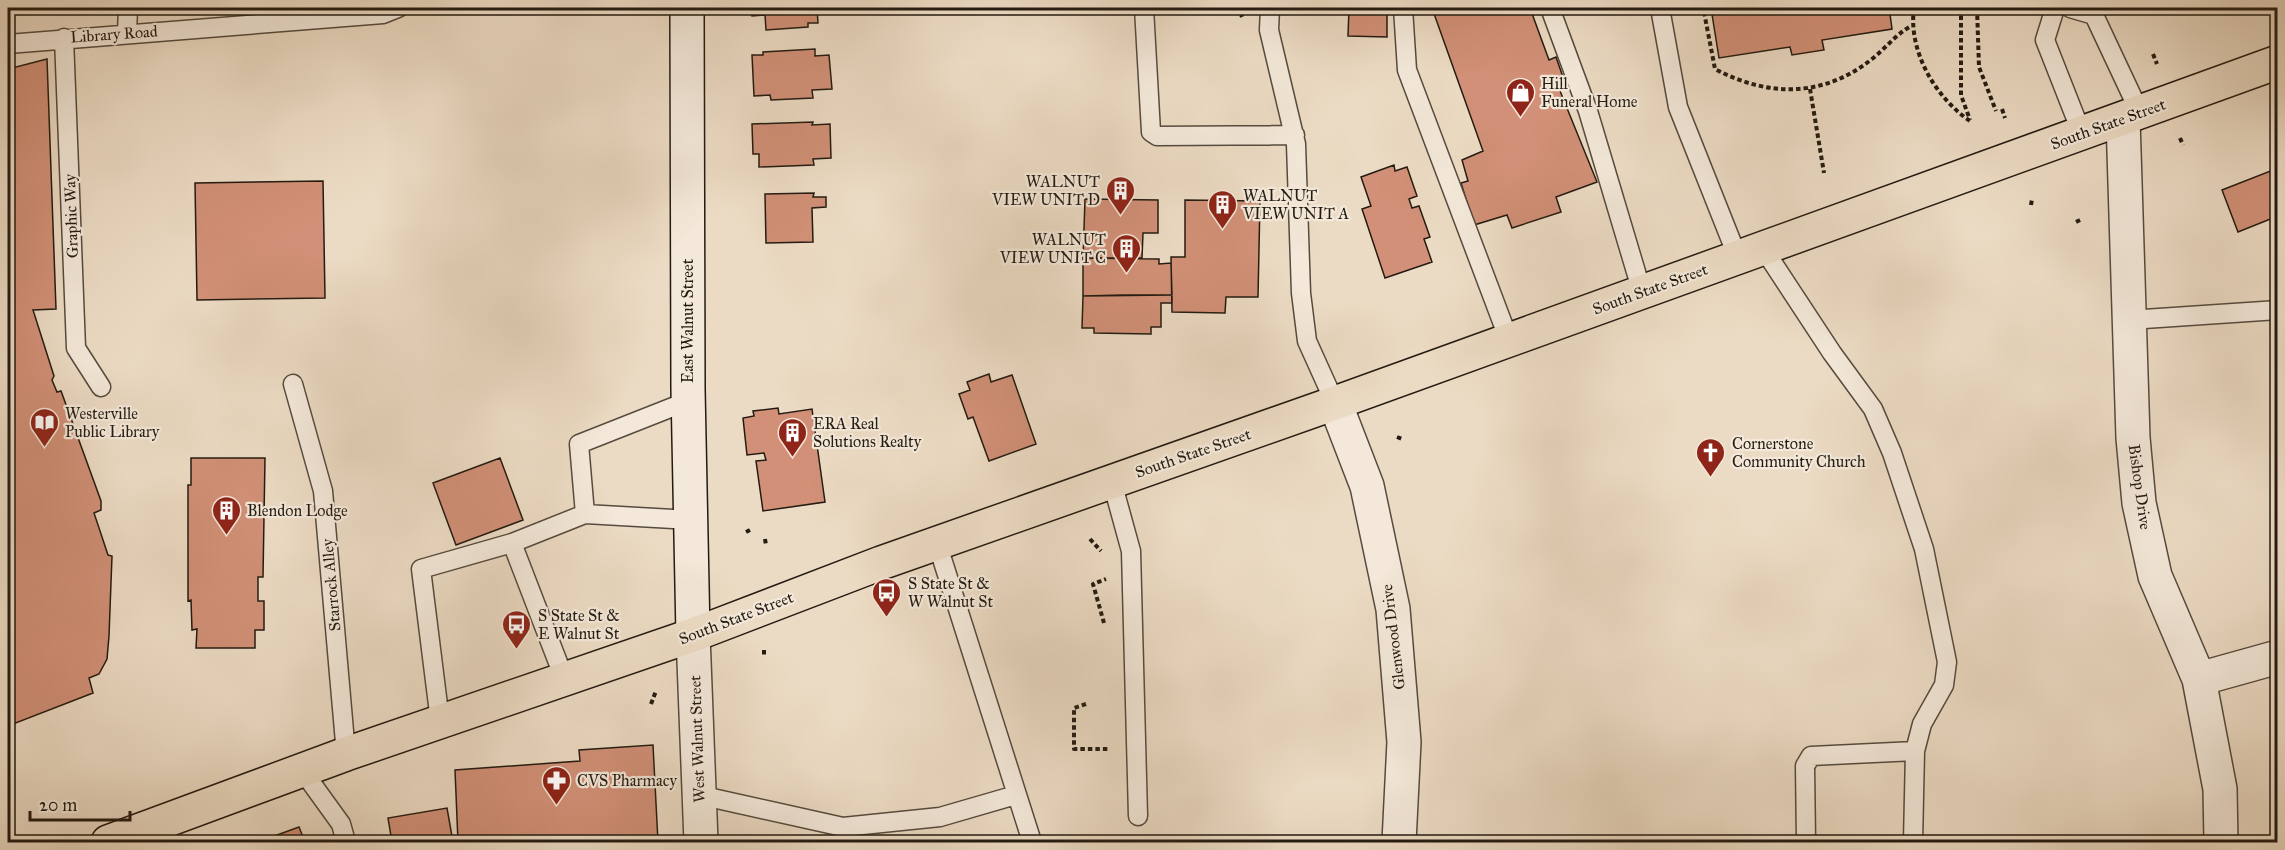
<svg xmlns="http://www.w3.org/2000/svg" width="2285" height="850" viewBox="0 0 2285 850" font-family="'IM FELL Great Primer',serif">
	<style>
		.building { fill: #d19077; stroke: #231b11; stroke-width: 1.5 }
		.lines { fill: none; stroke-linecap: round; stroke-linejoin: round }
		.lane-casing { stroke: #554b3e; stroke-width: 21 }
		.street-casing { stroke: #554b3e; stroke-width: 36 }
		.secondary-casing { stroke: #231b11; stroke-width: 36 }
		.primary-casing { stroke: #231b11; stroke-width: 36 }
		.path { stroke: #231b11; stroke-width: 4; stroke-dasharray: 4.5 3; stroke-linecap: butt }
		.lane { stroke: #f3e8d9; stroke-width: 18 }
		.street { stroke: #f3e8d9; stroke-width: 33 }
		.secondary { stroke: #f3e8d9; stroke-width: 33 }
		.primary { stroke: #ecdbc4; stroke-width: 33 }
		.labels { text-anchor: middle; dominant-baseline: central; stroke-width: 4.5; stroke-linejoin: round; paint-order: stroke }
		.street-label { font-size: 16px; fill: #231b11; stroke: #f3e8d9 }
		.poi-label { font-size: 16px; fill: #231b11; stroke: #f3e8d9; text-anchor: start }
	</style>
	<rect width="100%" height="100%" fill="#ecdbc4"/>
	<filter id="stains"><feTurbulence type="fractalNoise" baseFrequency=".00333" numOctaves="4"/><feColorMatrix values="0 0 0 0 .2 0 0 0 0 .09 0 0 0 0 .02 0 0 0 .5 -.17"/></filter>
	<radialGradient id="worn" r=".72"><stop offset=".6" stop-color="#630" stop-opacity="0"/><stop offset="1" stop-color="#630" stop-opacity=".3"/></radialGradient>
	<path class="building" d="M751 8H817L818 23H808V27L766 30 765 15 752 16Z
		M1349 8H1387V37L1348 36Z
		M1432 8H1530L1549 60 1556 57 1565 83 1558 86 1597 182 1556 197 1561 212 1512 228 1507 215 1474 225 1461 183 1468 181 1462 160 1483 151Z
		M1711 8H1899L1900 12 1890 14 1892 29 1822 40 1824 50 1792 55 1790 47 1719 58Z
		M815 49V56L829 55 832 89 812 90 813 98 771 100 770 95 754 96 752 55H763V52Z
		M47 59 56 309 33 310 54 376 52 380 57 392 61 391 101 501V510L94 513 108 555 112 556 109 636 107 659 99 674 89 678 93 693 8 726V69Z
		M813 122 812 125 830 124 831 158 813 159 814 165 759 167V154H753L752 124Z
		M1394 165 1395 171 1407 167 1417 196 1409 199 1412 208 1419 206 1430 237 1424 239 1432 262 1385 278 1362 209 1371 206 1361 177Z
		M2278 168V216L2238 232 2222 190Z
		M323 181 325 298 197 300 195 183Z
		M814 193 813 197H826V207L812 208 813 242 766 243 765 194Z
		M1085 199 1158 200V233H1143L1142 258H1083Z
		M1185 200 1260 201 1258 297H1226L1225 313 1172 312 1171 257H1185Z
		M1083 258 1159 259V264L1171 263 1172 295 1083 296Z
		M1123 295H1172V303H1161V327H1151V334L1094 333V328H1082L1083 296Z
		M989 374 991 382 1012 375 1036 444 989 461 973 417 968 419 959 394 970 390 967 382Z
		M778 408 779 414 812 409 825 502 763 511 756 461 766 460 764 453 747 455 743 418 754 416 753 411Z
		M191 458H265L263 577H258V601H264V630H255V648H196L197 629 192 630 191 600 188 601V485H191Z
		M500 458 523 520 456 545 433 483Z
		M653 745 658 842H458L455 770 580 761 579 750Z
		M447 808 453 842H392L388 818Z
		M299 827 305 842H258Z"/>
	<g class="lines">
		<defs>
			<path id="lane" d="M1144 8 1151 132 1157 136 1295 135
				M1270 8 1269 30 1296 144 1301 293 1307 341 1335 403
				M1403 8 1407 70 1509 340
				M1550 8 1588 111 1642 292
				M1660 8 1678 107 1738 258
				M2055 8 2045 40 2082 134
				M2070 8 2094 15 2140 113
				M127 33 128 8
				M64 38 76 348 101 387
				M8 44 383 14 398 8
				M1763 248 1832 353 1873 409 1892 453 1924 549 1947 662 1944 685 1922 724 1915 751 1913 842
				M2129 320 2278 310
				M293 384 323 491 346 754
				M688 401 579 444 585 514 691 520
				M1112 482 1131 551 1138 816
				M512 543 585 514
				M937 543 1032 842
				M440 721 421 569 512 543 564 678
				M302 770 341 824 346 842
				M699 795 843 827 940 817 1016 795
				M1806 842 1805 766 1811 756 1915 751"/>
			<path id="street" d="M2123 119 2133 438 2139 503 2155 576 2199 679 2220 789 2221 842
				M1335 403 1367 486 1393 609 1404 742 1399 842
				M693 635 701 842
				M2199 679 2278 657"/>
			<path id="secondary" d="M687 8 688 389 693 635"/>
			<path id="primary" d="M108 842 346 754 693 635 881 563 1335 403 2278 62"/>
		</defs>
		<use href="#lane" class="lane-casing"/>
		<use href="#street" class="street-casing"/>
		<use href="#secondary" class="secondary-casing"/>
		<use href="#primary" class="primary-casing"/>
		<path class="path" d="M1238 8 1242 17
			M1914 8C1908 51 1935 97 1970 121
			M1961 8V95L1970 120
			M1977 8 1979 67 1996 111
			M1704 12 1715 69C1768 97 1823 98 1872 59 1886 48 1895 35 1911 26
			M2153 54 2157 64
			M1810 89 1824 173
			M2002 109 2005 118
			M2180 138 2183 145
			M2031 205 2032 199
			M2076 222 2082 219
			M1397 437 1402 439
			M746 532 750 530
			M765 539 766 545
			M1090 539 1101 551
			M1104 623 1093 584 1106 579
			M764 650V656
			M651 704 656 691
			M1086 704 1074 708V749H1110"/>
		<use href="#lane" class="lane"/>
		<use href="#street" class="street"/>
		<use href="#secondary" class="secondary"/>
		<use href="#primary" class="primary"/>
	</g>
	<defs>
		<symbol id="shop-pin" viewBox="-11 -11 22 30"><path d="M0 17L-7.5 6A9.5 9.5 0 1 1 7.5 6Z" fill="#8f2418" stroke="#f3e8d9"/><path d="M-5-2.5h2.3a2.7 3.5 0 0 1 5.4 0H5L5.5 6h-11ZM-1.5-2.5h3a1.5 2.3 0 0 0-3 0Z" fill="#fff"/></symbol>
		<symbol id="building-pin" viewBox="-11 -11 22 30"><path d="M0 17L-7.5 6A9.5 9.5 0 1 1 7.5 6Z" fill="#8f2418" stroke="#f3e8d9"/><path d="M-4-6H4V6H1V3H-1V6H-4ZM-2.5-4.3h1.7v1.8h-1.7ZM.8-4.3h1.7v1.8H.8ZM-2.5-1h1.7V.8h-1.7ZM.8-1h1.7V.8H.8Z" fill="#fff"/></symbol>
		<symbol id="library-pin" viewBox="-11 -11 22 30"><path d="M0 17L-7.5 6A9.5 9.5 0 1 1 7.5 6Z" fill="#8f2418" stroke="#f3e8d9"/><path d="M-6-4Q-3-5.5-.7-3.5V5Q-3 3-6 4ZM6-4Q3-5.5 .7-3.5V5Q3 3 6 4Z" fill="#fff"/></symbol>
		<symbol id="church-pin" viewBox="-11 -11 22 30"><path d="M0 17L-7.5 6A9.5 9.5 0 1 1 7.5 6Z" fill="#8f2418" stroke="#f3e8d9"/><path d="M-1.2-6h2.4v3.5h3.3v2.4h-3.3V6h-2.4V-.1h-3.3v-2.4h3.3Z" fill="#fff"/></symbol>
		<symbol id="bus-pin" viewBox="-11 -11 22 30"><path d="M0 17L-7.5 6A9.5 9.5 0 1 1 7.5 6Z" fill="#8f2418" stroke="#f3e8d9"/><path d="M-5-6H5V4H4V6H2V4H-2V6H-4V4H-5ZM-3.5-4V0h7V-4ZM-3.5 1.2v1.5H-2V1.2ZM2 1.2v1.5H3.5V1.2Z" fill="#fff"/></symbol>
		<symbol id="pharmacy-pin" viewBox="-11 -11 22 30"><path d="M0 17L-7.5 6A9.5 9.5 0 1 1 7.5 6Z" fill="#8f2418" stroke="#f3e8d9"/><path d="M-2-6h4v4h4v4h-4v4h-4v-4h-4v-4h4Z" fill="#fff"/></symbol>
	</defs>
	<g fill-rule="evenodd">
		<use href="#shop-pin" x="1504" y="76" width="33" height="45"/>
		<use href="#building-pin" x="1104" y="174" width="33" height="45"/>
		<use href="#building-pin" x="1206" y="188" width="33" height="45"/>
		<use href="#building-pin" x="1110" y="232" width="33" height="45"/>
		<use href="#library-pin" x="28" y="406" width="33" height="45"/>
		<use href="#building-pin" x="776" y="416" width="33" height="45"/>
		<use href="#church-pin" x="1694" y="436" width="33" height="45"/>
		<use href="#building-pin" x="210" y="494" width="33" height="45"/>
		<use href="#bus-pin" x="870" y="576" width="33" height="45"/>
		<use href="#bus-pin" x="500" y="608" width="33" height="45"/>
		<use href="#pharmacy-pin" x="540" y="764" width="33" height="45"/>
	</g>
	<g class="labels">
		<g class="street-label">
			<text transform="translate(114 34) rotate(-4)">Library Road</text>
			<text transform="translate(2108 124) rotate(-20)">South State Street</text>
			<text transform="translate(71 216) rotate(-92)">Graphic Way</text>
			<text transform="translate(1650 289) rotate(-20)">South State Street</text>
			<text transform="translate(687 321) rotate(-90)">East Walnut Street</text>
			<text transform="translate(1193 453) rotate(-19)">South State Street</text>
			<text transform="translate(2140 487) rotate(82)">Bishop Drive</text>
			<text transform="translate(331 585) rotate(-95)">Starrock Alley</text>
			<text transform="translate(736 618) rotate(-21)">South State Street</text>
			<text transform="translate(1393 637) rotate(-97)">Glenwood Drive</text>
			<text transform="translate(697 739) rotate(-92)">West Walnut Street</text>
		</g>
		<g class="poi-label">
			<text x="1541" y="83">Hill<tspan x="1541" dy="18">Funeral Home</tspan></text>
			<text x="1100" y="181" text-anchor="end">WALNUT<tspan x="1100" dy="18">VIEW UNIT D</tspan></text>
			<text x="1243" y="195">WALNUT<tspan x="1243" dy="18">VIEW UNIT A</tspan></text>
			<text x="1106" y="239" text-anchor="end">WALNUT<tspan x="1106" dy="18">VIEW UNIT C</tspan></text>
			<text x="65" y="413">Westerville<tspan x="65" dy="18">Public Library</tspan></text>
			<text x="813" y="423">ERA Real<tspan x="813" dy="18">Solutions Realty</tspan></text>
			<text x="1732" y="443">Cornerstone<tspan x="1732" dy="18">Community Church</tspan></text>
			<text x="247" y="510">Blendon Lodge</text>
			<text x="908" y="583">S State St &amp;<tspan x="908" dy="18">W Walnut St</tspan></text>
			<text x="538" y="615">S State St &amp;<tspan x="538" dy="18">E Walnut St</tspan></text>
			<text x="577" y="780">CVS Pharmacy</text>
		</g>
	</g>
	<rect width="2285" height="850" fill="none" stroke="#ecdbc4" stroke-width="30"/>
	<rect x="9" y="9" width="2267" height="832" fill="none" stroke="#231b11" stroke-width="3"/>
	<rect x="15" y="15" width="2255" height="820" fill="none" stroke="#231b11" stroke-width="1.5"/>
	<path d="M30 811v9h100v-9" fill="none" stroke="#231b11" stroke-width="3"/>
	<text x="39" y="811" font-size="18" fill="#231b11" stroke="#f3e8d9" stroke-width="4.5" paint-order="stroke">20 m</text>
	<rect width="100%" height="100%" filter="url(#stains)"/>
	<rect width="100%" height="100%" fill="url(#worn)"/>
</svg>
